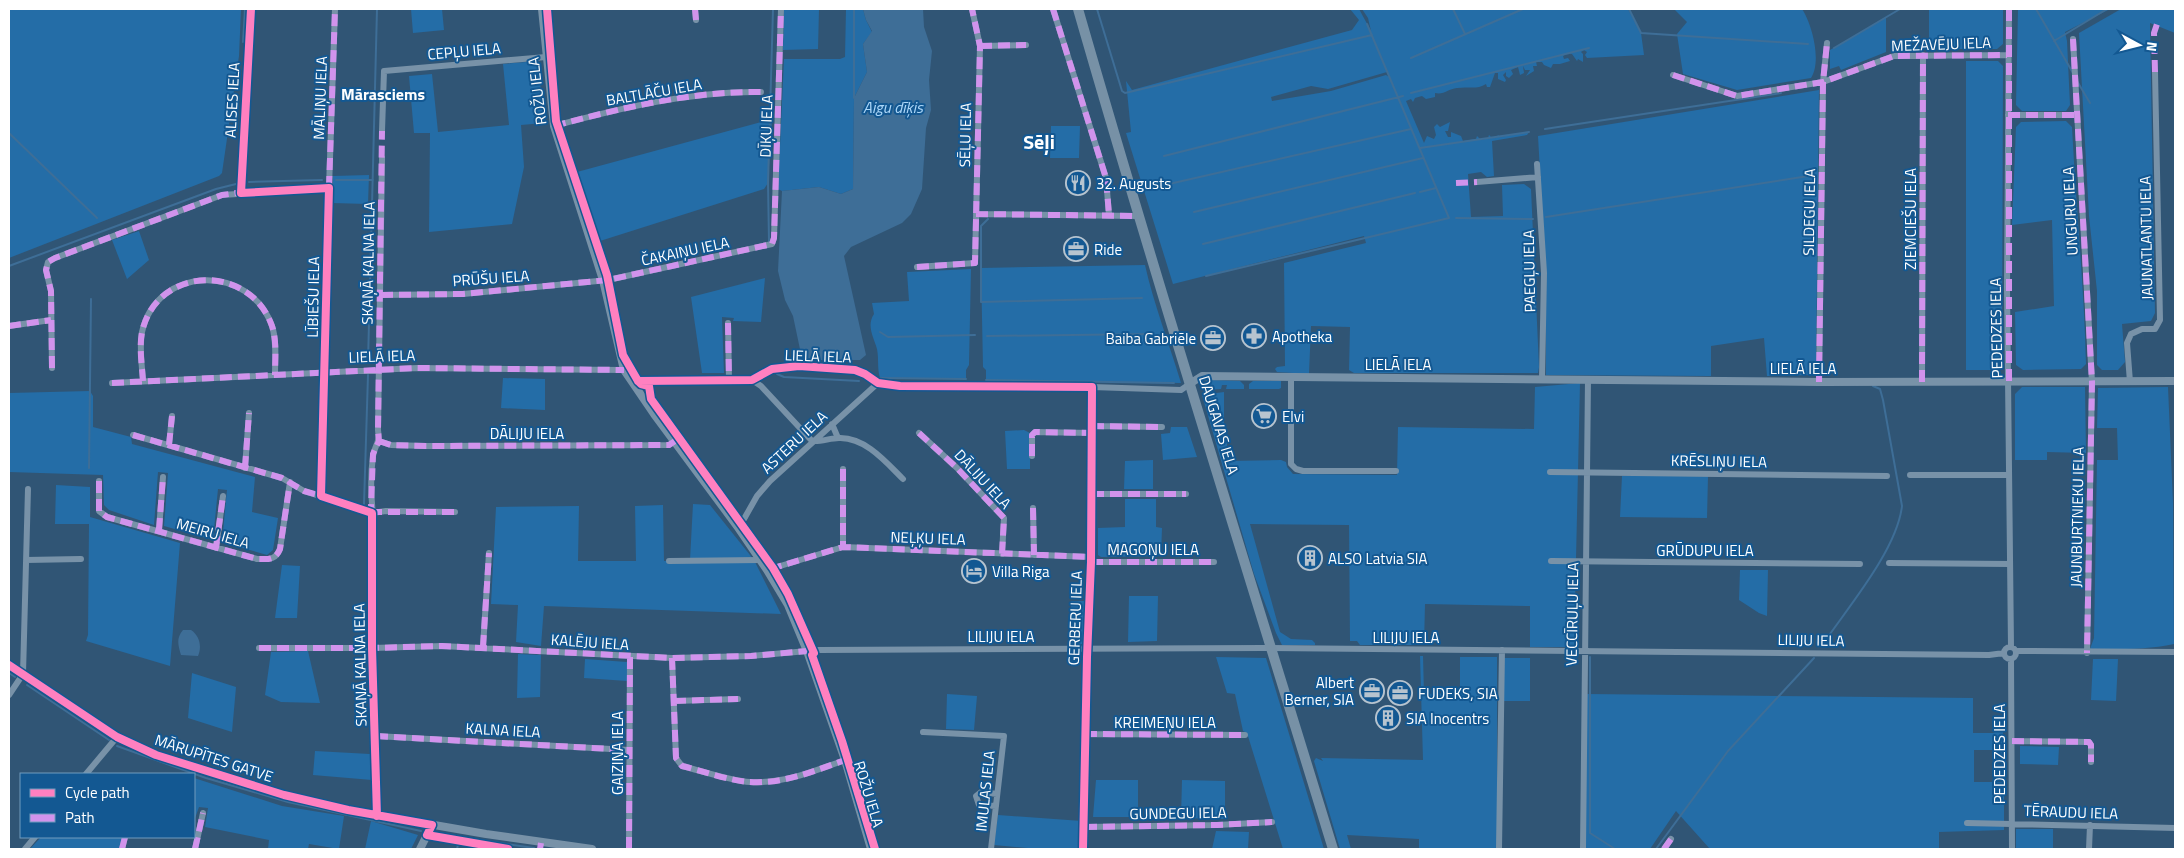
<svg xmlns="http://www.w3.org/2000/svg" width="2184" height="858" viewBox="0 0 2184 858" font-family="'Titillium Web',sans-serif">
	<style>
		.green { fill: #246da7; fill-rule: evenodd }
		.water { fill: #3e6e97 }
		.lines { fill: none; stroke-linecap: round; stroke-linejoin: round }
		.stream { stroke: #3e6e97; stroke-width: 2 }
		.minor { stroke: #7892a8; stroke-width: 6 }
		.tertiary { stroke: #7892a8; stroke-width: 8 }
		.primary { stroke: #7791a6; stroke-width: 10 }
		.quiet { stroke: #d193ec; stroke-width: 6; stroke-dasharray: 12 6; stroke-linecap: butt }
		.cycleway-casing { stroke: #135892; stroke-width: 11 }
		.cycleway { stroke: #ff80c0; stroke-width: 8 }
		.labels { text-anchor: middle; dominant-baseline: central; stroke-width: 4; stroke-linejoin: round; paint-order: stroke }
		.street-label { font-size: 15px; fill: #fff; stroke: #135892 }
		.poi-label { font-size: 15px; fill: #fff; stroke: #135892; text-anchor: start }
		.neighbourhood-label { font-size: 16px; font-weight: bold; fill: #fff; stroke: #135892 }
		.water-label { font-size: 16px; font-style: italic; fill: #acd7f9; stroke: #135892 }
		.district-label { font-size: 20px; font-weight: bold; fill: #fff; stroke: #135892 }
	</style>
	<rect width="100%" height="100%" fill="#305575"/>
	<path class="green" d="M9 9H241L239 56 222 173 219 176 9 258Z
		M411 9H442L444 30 413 33Z
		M784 9H819L818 49 783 50Z
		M846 9H863L866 20 872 32 863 44 867 72 854 98 853 189 841 194 819 187 782 191 778 189 784 59H840L845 57Z
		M1350 9H1359L1371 31 1368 18 1362 9H1628L1641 33 1644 55 1587 58 1585 55 1587 52 1584 50 1581 52 1583 54V62L1578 59 1577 61 1572 54 1567 53 1563 56 1564 59 1568 58 1570 61 1560 64H1553L1551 68 1544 65 1542 62H1536L1537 66H1533L1534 71 1526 76 1530 70H1525L1523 66 1524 73 1520 75 1518 67 1511 70 1513 74 1509 78 1506 76V72L1503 75 1506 80 1505 82 1498 79V73H1495L1490 87H1487L1486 84C1477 90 1468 86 1457 88 1448 89 1444 95 1435 93V97L1426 99 1422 96 1415 98 1413 102 1411 99 1406 101 1424 143 1427 136 1434 139 1436 135 1434 127 1437 124 1440 127 1450 122 1448 131H1445L1448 137H1451V132L1461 136 1463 141 1476 139 1477 136 1481 140 1488 138 1489 135 1492 138 1497 137 1498 135 1500 137 1529 132 1527 135 1492 141 1494 176 1487 177 1481 172 1468 174 1471 217 1503 216 1502 185 1524 184 1531 189 1539 367 1538 373H1354L1349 370 1350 327 1311 326 1309 374 1277 372 1275 369 1277 367 1285 366 1284 263 1366 243 1364 236 1173 284 1126 133 1131 132 1126 81 1132 90 1352 30 1359 20ZM1387 72 1389 77 1386 75 1331 91 1272 101 1271 97 1311 86 1328 89Z
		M1674 9H1802C1812 24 1822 61 1811 78L1737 90 1683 74 1677 34 1687 22Z
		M1929 9H2003V44L1997 49H1929Z
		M2018 9H2110L2065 32 2067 41 2070 105 2066 111H2022L2016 105Z
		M2121 9H2175V33L2150 23 2155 313 2151 321 2122 324 2125 362 2118 370H2102L2097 365V291L2089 216 2079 33Z
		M1886 17V52L1841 70 1839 66 1830 69V50Z
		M538 61 544 123 521 125 524 167 512 224 429 232 430 133H414L409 76 432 74 438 132 509 125 503 64Z
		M1966 61H1998L2003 66 2002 365 1996 370H1966Z
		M1819 90 1816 368 1811 375 1767 376 1764 338 1711 346V376L1546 375V279L1538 136Z
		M772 119 768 183 764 189 600 241 577 172Z
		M2066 121 2072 127C2076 206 2084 285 2086 364L2081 369 2023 370 2016 365 2015 312 2054 306 2052 220 2012 225 2016 127 2021 122Z
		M1051 126H1080L1079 158H1050Z
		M369 175 368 204 332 203 333 176Z
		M139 231 149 260 127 279 112 240Z
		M1145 265C1154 305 1169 343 1181 383L986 380V370L983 367 981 268Z
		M971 269 969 365 966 370V379L880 378C877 368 879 359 877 349 874 338 866 326 874 314L872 303 909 301 907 272Z
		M765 278 761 322 733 321 734 318 722 317 724 373H702L691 297Z
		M503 378 545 379V410L501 408Z
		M1209 380 1240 381 1244 385V389H1226L1227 385H1222L1221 389 1204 390 1202 384Z
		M1253 381H1281V388L1279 389H1249V384Z
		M1580 383 1574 647H1530V606L1425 604 1424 645H1360L1357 641H1350L1349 525 1250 524 1280 632 1291 639 1312 640 1315 643V645H1282L1276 633 1254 574 1202 395 1224 392V439L1227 443 1228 461 1281 460 1286 462 1287 467 1293 474 1397 475 1398 427 1534 429 1535 387Z
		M2022 387H2085L2086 453 2047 452V460H2015V394Z
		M2168 387 2173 503 2174 644C2147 650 2118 649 2090 649L2094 638 2097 460H2118L2117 428H2097L2098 388Z
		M90 391 93 396V427L131 437 132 444 255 477 252 512 278 518 273 550 267 555 222 542 227 490 218 489 213 540 164 526 168 473 158 472 154 525 109 510 104 505 103 475 9 472V393Z
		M1171 427H1187L1197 457 1163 460 1161 434 1170 433Z
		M1024 430 1030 433V469H1007L1005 431Z
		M1153 460V489H1124L1125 461Z
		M1622 476H1708L1707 518 1620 517Z
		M56 485 90 487V517L180 543 170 666 86 641 88 635 89 524H55Z
		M1125 499H1156V527L1162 528 1161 556 1101 557 1098 555V528L1125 527Z
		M693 504 710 505 754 560 781 614 544 606 541 646 516 642 518 605 491 604 496 507 579 506 578 561H636L635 506 663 505 664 561 690 560Z
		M282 565 300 566 297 618H275Z
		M1740 570H1768L1767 616 1759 613 1739 600Z
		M1129 596H1158L1157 641 1128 642Z
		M1071 601H1087L1085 641 1082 644H1072Z
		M308 651 320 703 281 702 265 695 271 652Z
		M518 654 541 655 540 697 517 698Z
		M1420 656H1423L1424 694 1460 693V657H1497V849H1419V839L1347 835 1351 849H1340L1314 761 1316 758 1323 761 1321 758 1423 760Z
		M1216 657 1266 658 1324 849H1283L1247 733 1243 731 1235 694 1227 693Z
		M1504 658H1530V701H1503Z
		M585 659 627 662V681L584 678Z
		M2093 659H2118L2116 701 2091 700Z
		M192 673 236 687 232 732 188 718Z
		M947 694 977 696 974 730 946 729Z
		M1586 694 1973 698V733H1993L2003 728V755L1998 750H1974V782H2004V830L1939 832V849H1710L1676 811 1650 849H1586Z
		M2020 746 2059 747 2058 765 2020 764Z
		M315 751 370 754 372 780 313 775Z
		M194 778 282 806 344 816 339 849 309 844 308 849H268L269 840 205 827 208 808 199 807 194 821Z
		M1096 780H1138V817H1093Z
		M1182 780 1225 781V819L1181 818Z
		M998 815 1082 821 1081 849H1039L994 845Z
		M371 821 418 835 411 849H365Z
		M2016 829H2053V849H2016Z
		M1216 831 1249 832 1248 849H1212Z
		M41 837H122L119 849H30Z"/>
	<path class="water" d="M863 9H923L924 27 932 51 929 80 931 110 926 128 922 189 911 214 902 223 851 247 844 256 866 355 860 360H810L801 354 793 316 785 300 778 271 782 191 819 187 841 194 853 189 854 98 867 72 863 44 872 31 866 20Z
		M183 630H191C200 636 202 647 198 656L181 655C178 645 176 638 183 630Z"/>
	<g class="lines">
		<path class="stream" d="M1097 9 1122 91 1125 93 1372 35
			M1453 9 1465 34
			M1629 9 1641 33 1808 44
			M2036 9 2073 73
			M2054 41 2107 9
			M243 42 245 9
			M1834 48 1900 9
			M1411 58 1523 9
			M2077 81 2090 103
			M1411 93 1589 48
			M854 98V9
			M1545 129 1781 93
			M9 133 97 218
			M1420 148 1529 132
			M1164 156 1403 96
			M336 180H373
			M249 182 322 180
			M1169 184 1411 129
			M1420 192 1436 188
			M1194 212 1423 158
			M1546 217 1815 175
			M1456 218 1533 219
			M988 219 981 226V302L1142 298
			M769 241 768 183 773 9
			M1203 244 1415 193
			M9 266 216 189 236 184
			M1206 276 1449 218 1367 24
			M880 332 888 337 975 335
			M987 336 1150 334
			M368 362 377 9
			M777 374 784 377 859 381
			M880 378 966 379
			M986 380 1174 383
			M89 468 91 299
			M364 504 368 375
			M1825 641C1850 605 1897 549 1902 506L1883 400 1880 389 1873 386
			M1590 657V833L1615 849
			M9 673 15 677
			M27 685 109 740
			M117 746 206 778 288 802 421 831
			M438 834 534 848
			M457 849 460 837
			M1656 849 1728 751 1814 658"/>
		<path class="minor" d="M695 9 696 20
			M1053 9 1106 178 1109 215
			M2009 9 2007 288 2011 647
			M2073 39 2092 382 2087 653
			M980 46 1026 45
			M1673 75 1737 96 1823 82 1894 56 2007 55
			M2008 115H2077
			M554 126C621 108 691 91 761 92
			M382 131 384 71 546 57
			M1537 164 1544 273 1542 379
			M1477 182 1538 177
			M329 188 335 9
			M241 193 251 9
			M976 214 1138 216
			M917 267 975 263 980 46 972 9
			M381 295 463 294 608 280 772 244 774 238 781 9
			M728 323 729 380
			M9 326 51 320
			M52 368 51 291 46 270 48 262 55 258 222 195 329 188 321 496
			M1291 377V464L1296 469 1303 471H1396
			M752 380 761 386 812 441C821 442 830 438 839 438 865 437 886 462 903 479
			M143 381C142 365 139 348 142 332 157 265 250 263 272 326 277 341 275 359 275 375
			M1819 382 1823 82 1827 43
			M1922 382 1923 55
			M2130 382 2127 343 2131 334 2142 329H2155L2160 320 2155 72
			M112 383 417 368 624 370
			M633 383 642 380H752L772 369 799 366 855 370 865 374 878 383 900 386 1092 387 1181 390 1191 383
			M832 424 838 438
			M1092 426 1162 427
			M919 433 957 468 1004 518 1002 554
			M133 435 282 478 304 491 372 513 386 511 455 512
			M379 441 391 445 426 446 669 445 675 441
			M169 445 172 416
			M1032 456V435L1035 432 1092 433
			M245 468 249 413
			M843 469V547
			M1550 472 1887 476
			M1910 475H2009
			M99 481V511L107 517 257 559C268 559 275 561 280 549L290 482
			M1092 494H1186
			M1033 508 1034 555
			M737 526 744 519 757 496 770 481 878 383
			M159 530 163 477
			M216 548 223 496
			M26 560 81 559
			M669 561 760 560
			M1551 561 1860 564
			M1091 562H1214
			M1889 563 2010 564
			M767 570 843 547 1091 557
			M2004 653a6 6 0 1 1 12 0a6 6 0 1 1-12 0Z
			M483 647 489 553
			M259 648H372L442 646 672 658 751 656 819 650 1264 648 1989 655 2004 653
			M2016 651 2175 652
			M672 658 676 758 682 766C702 771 731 781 750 782 784 784 814 771 845 760
			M2011 659 2012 849
			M9 695 23 674 28 489
			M674 701 738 699
			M923 732 1004 736 991 849
			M1085 734 1245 735
			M376 736 629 750
			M2012 741 2089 742 2091 745V762
			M86 774 117 737
			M996 806 979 805 976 796 981 792 997 794
			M377 816 372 648 374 523C371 501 370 478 373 456 375 444 380 444 378 430L382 158
			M1967 823 2175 828
			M1085 827 1217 825 1272 822
			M25 849 35 837
			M122 849 125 837
			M195 849 203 813
			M629 849 630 657
			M1083 849 1087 657 1091 562 1092 387
			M1499 849 1502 650
			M1583 849 1588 379
			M1664 849 1671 839
			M2089 849 2090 825"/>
		<path class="tertiary" d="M542 9 554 126 603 280 624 370 654 414 737 526 767 570 788 605 807 651 845 760 871 849
			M1191 383 1202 376 1819 382 2175 381
			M9 665 117 737 156 755 229 779 284 795 348 810 486 834 592 849
			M420 849 432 825"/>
		<path class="primary" d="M1078 9C1159 290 1247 569 1333 849"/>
		<path class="quiet" d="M695 9 696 20
			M1053 9 1106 178 1109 215
			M2009 9V382
			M2073 39 2092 382 2087 653
			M980 46 1026 45
			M2155 72 2154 33 2157 24
			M1673 75 1737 96 1823 82 1894 56 2007 55
			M2008 115H2077
			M554 126C621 108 691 91 761 92
			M1456 183 1477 182
			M329 188 335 9
			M976 214 1138 216
			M917 267 975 263 980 46 972 9
			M381 295 463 294 608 280 772 244 774 238 781 9
			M728 323 729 380
			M9 326 51 320
			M52 368 51 291 46 270 48 262 55 258 222 195 244 192
			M143 381C142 365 139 348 142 332 157 265 250 263 272 326 277 341 275 359 275 375
			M1819 382 1823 82 1827 43
			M1922 382 1923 55
			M112 383 417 368 624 370
			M1092 426 1162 427
			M919 433 957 468 1004 518 1002 554
			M133 435 282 478 304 491 325 497
			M379 441 391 445 426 446 669 445 675 441
			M169 445 172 416
			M1032 456V435L1035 432 1092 433
			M245 468 249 413
			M843 469V547
			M99 481V511L107 517 257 559C268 559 275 561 280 549L290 482
			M1092 494H1186
			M1033 508 1034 555
			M370 512H455
			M373 516 371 507 373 454 379 441 378 430 382 131
			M159 530 163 477
			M216 548 223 496
			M1091 562H1214
			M770 569 843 547 1091 557
			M483 647 489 553
			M259 648H372L442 646 672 658 751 656 807 651
			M672 658 676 758 682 766C702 771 731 781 750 782 784 784 814 771 845 760
			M674 701 738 699
			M1085 734 1245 735
			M376 736 629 750
			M2012 741 2089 742 2091 745V762
			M1085 827 1217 825 1272 822
			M122 849 125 837
			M195 849 203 813
			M540 849 541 843
			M629 849 630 657
			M1664 849 1671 839"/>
		<defs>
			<path id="cycleway" d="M251 9 241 193 329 188 321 496 372 513V648L377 816
				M547 9 556 121 607 275 623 355 638 381 641 384 649 386 651 399 773 568 788 594 814 653 812 655 842 741 875 849
				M638 381 752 380 772 369 799 366 855 370 865 374 878 383 900 386 1092 387 1091 562 1087 657 1083 849
				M9 665 117 737 156 755 284 795 348 810 432 825 427 835 508 849"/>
		</defs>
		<use href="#cycleway" class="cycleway-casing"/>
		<use href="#cycleway" class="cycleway"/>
	</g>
	<defs>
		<symbol id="restaurant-ring" viewBox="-11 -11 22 22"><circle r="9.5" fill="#135892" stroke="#b7c4cf" stroke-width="1.5"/><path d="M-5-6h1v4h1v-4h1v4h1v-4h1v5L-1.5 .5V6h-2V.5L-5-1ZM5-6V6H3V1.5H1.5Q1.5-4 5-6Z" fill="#b7c4cf"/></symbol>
		<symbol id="office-ring" viewBox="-11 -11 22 22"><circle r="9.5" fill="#135892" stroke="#b7c4cf" stroke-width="1.5"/><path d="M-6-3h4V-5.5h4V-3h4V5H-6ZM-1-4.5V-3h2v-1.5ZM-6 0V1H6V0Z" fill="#b7c4cf"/></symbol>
		<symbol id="pharmacy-ring" viewBox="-11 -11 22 22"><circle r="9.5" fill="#135892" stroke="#b7c4cf" stroke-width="1.5"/><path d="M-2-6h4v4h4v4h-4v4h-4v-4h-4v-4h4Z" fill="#b7c4cf"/></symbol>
		<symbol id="supermarket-ring" viewBox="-11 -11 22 22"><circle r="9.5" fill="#135892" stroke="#b7c4cf" stroke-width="1.5"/><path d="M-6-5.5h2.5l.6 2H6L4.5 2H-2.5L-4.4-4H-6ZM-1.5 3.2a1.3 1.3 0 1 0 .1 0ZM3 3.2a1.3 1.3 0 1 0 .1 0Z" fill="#b7c4cf"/></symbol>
		<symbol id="building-ring" viewBox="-11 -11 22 22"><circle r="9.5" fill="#135892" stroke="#b7c4cf" stroke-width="1.5"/><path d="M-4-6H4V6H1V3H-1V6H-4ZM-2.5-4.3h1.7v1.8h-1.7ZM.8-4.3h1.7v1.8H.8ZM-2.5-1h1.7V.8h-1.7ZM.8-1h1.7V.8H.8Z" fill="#b7c4cf"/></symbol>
		<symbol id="hotel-ring" viewBox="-11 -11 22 22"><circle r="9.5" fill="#135892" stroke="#b7c4cf" stroke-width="1.5"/><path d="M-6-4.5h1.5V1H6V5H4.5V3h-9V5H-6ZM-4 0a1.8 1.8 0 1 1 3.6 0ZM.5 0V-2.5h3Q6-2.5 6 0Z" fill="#b7c4cf"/></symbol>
	</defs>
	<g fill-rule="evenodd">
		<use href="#restaurant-ring" x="1064" y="169" width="28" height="28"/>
		<use href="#office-ring" x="1062" y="235" width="28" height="28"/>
		<use href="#pharmacy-ring" x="1240" y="322" width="28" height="28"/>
		<use href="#office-ring" x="1199" y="324" width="28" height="28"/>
		<use href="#supermarket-ring" x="1250" y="402" width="28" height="28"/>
		<use href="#building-ring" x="1296" y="544" width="28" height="28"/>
		<use href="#hotel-ring" x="960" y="557" width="28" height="28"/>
		<use href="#office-ring" x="1358" y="677" width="28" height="28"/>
		<use href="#office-ring" x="1386" y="679" width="28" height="28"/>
		<use href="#building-ring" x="1374" y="704" width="28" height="28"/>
	</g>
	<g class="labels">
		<g class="street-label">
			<text transform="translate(1941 44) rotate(-2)">MEŽAVĒJU IELA</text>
			<text transform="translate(464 51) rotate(-5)">CEPĻU IELA</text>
			<text transform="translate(537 91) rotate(-97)">ROŽU IELA</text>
			<text transform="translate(654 92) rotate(-10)">BALTLĀČU IELA</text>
			<text transform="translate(320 98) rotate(-88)">MĀLIŅU IELA</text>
			<text transform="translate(232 100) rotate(-87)">ALISES IELA</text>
			<text transform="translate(766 126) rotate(-88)">DĪĶU IELA</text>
			<text transform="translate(965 135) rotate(-89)">SĒĻU IELA</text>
			<text transform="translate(2070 211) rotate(-93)">UNGURU IELA</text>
			<text transform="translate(1809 212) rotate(-89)">SILDEGU IELA</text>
			<text transform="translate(1910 219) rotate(-90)">ZIEMCIEŠU IELA</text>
			<text transform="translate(2146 238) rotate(-91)">JAUNATLANTU IELA</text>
			<text transform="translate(685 251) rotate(-12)">ČAKAIŅU IELA</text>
			<text transform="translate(368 263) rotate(-89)">SKAŅĀ KALNA IELA</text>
			<text transform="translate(1529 271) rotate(-91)">PAEGĻU IELA</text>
			<text transform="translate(491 278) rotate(-4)">PRŪŠU IELA</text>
			<text transform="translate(313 297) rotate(-89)">LĪBIEŠU IELA</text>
			<text transform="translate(1996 328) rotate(-91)">PEDEDZES IELA</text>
			<text transform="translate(382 356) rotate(-2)">LIELĀ IELA</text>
			<text transform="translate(818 356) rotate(2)">LIELĀ IELA</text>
			<text x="1398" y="364">LIELĀ IELA</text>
			<text x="1803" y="368">LIELĀ IELA</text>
			<text transform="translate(1219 425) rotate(73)">DAUGAVAS IELA</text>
			<text x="527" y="433">DĀLIJU IELA</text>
			<text transform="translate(794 442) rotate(-43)">ASTERU IELA</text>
			<text transform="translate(1719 461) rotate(1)">KRĒSLIŅU IELA</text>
			<text transform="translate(983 479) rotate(47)">DĀLIJU IELA</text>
			<text transform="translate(2077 517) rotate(-89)">JAUNBURTNIEKU IELA</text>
			<text transform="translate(213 533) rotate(16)">MEIRU IELA</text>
			<text transform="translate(928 538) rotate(2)">NEĻĶU IELA</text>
			<text x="1153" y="549">MAGOŅU IELA</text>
			<text x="1705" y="550">GRŪDUPU IELA</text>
			<text transform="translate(1572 614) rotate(-89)">VECCĪRUĻU IELA</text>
			<text transform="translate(1075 618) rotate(-88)">GERBERU IELA</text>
			<text x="1001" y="636">LILIJU IELA</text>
			<text x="1406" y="637">LILIJU IELA</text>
			<text transform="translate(1811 640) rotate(1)">LILIJU IELA</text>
			<text transform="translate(590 642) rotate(4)">KALĒJU IELA</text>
			<text transform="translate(360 665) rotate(-91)">SKAŅĀ KALNA IELA</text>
			<text x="1165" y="722">KREIMEŅU IELA</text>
			<text transform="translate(503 730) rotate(3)">KALNA IELA</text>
			<text transform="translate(617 753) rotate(-90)">GAIZIŅA IELA</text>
			<text transform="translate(1999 754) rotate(-90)">PEDEDZES IELA</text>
			<text transform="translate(214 758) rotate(18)">MĀRUPĪTES GATVE</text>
			<text transform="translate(985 791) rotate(-84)">IMULAS IELA</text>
			<text transform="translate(869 794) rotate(73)">ROŽU IELA</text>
			<text transform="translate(2071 812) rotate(2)">TĒRAUDU IELA</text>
			<text transform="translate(1178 813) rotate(-1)">GUNDEGU IELA</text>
		</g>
		<g class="poi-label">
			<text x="1096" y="183">32. Augusts</text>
			<text x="1094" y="249">Ride</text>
			<text x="1272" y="336">Apotheka</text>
			<text x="1196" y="338" text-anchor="end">Baiba Gabriēle</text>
			<text x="1282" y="416">Elvi</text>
			<text x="1328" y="558">ALSO Latvia SIA</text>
			<text x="992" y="571">Villa Riga</text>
			<text x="1354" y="682" text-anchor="end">Albert<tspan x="1354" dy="17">Berner, SIA</tspan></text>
			<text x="1418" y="693">FUDEKS, SIA</text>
			<text x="1406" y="718">SIA Inocentrs</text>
		</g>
		<g class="neighbourhood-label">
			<text x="383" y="94">Mārasciems</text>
		</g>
		<g class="water-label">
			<text x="893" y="107">Aigu dīķis</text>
		</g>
		<g class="district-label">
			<text x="1039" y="141">Sēļi</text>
		</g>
	</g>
	<rect width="2184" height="858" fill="none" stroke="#ffffff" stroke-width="20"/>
	<rect x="20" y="773" width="175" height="65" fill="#135892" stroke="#719bbe"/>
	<rect x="30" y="789" width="25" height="8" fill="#ff80c0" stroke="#719bbe"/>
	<text x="65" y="798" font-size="15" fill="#ffffff">Cycle path</text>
	<rect x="30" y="814" width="25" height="8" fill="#d193ec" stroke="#719bbe"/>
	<text x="65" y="823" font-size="15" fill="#ffffff">Path</text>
	<g transform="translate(2139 45) rotate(97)" stroke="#135892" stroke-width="4" paint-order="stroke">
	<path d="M0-4L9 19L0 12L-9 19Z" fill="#ffffff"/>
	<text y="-8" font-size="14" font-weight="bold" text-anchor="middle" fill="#ffffff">N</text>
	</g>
</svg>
